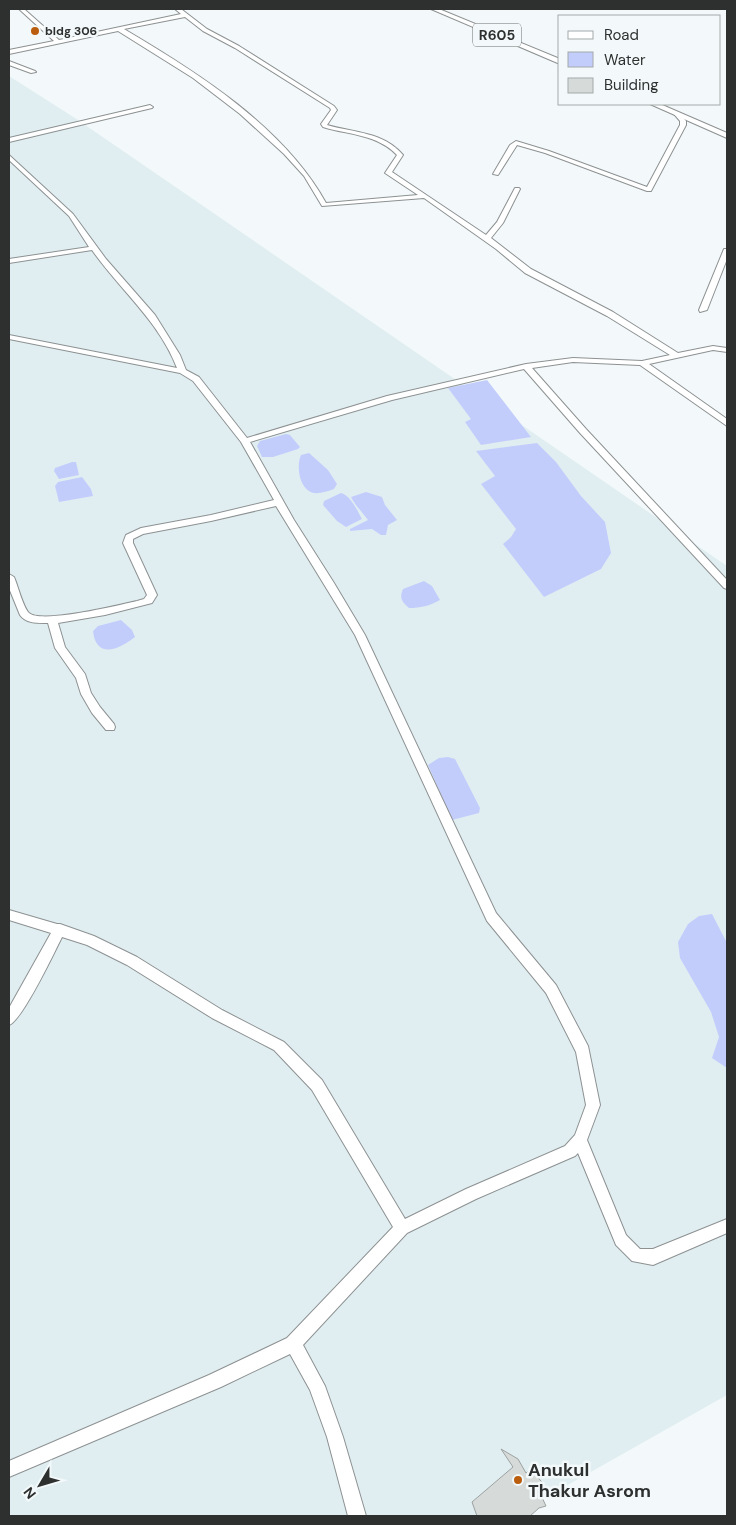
<svg xmlns="http://www.w3.org/2000/svg" width="736" height="1525" viewBox="0 0 736 1525" font-family="'DM Sans',sans-serif">
	<style>
		.built { fill: #e0eef1 }
		.water { fill: #c3cdfc }
		.building { fill: #d6dbda; stroke: #9da1a0 }
		.lines { fill: none; stroke-linecap: round; stroke-linejoin: round }
		.minor-casing { stroke: #8d9192; stroke-width: 2 }
		.major-casing { stroke: #8d9192; stroke-width: 2 }
		.minor { fill: #fff; fill-rule: evenodd }
		.major { fill: #fff; fill-rule: evenodd }
		.poi-dot { fill: #ba5d0e; stroke: #f3f9fa; stroke-width: 2 }
		.labels { text-anchor: middle; dominant-baseline: central; stroke-width: 5; stroke-linejoin: round; paint-order: stroke }
		.far-poi-label { font-size: 12px; font-weight: bold; fill: #2e3030; stroke: #f3f9fa; text-anchor: start }
		.shield { fill: #f3f9fa; stroke: #696c6d; stroke-width: 1 }
		.shield-label { font-size: 14px; font-weight: bold; fill: #2e3030 }
		.near-poi-label { font-size: 18px; font-weight: bold; fill: #2e3030; stroke: #f3f9fa; text-anchor: start }
	</style>
	<rect width="100%" height="100%" fill="#f3f9fa"/>
	<path class="built" d="M9 76 75 118 727 566V1395L513 1516H9Z"/>
	<path class="water" d="M487 380 531 437 481 445 465 422 471 419 448 388Z
		M286 434 290 435 300 447 298 449 273 457H262L257 446 260 441Z
		M537 443 556 462 581 496 605 522 611 553 601 569 544 597 503 544 511 537 516 529 481 484 495 476 476 451Z
		M309 453 328 470 337 484 334 489C328 491 320 494 314 493 299 490 296 466 301 455Z
		M72 462H76L79 475 59 479 54 471 55 468Z
		M82 477 91 489 93 496 59 502 55 486 58 482Z
		M366 492 382 497 385 505 397 520 388 525 386 535H381L372 529 350 531V529L368 520C363 513 354 504 351 497Z
		M341 493C351 496 357 510 362 519L346 527 337 521 323 505 324 501Z
		M424 581 432 586 440 600C430 606 420 608 409 608 402 602 399 598 403 589Z
		M121 620 132 630 135 637C120 649 96 660 93 631L98 626Z
		M448 757 455 759 480 808 479 813 452 820 428 765 439 758Z
		M712 914 727 943V1068L712 1058 719 1037 711 1012 680 958 678 942 688 924 699 916Z"/>
	<path class="building" d="M501 1449 518 1459 526 1473 531 1469 545 1486 539 1491 546 1506 539 1508 530 1516H477L472 1502 513 1467Z"/>
	<g class="lines">
		<defs>
			<path id="minor" d="M19 9H24L59 40 181 14 175 9H181L207 29 239 46 334 106 337 110 327 125C355 133 384 132 403 155L392 172 486 235 497 222 515 188H519L520 189 503 223 491 238 531 269 613 312 678 353 713 346 727 348V352L713 350 649 364 727 419V426L640 365 573 362 532 368 586 429 727 580V589L724 588 580 433 524 369 392 400 250 442 294 520 334 583 365 635 496 913 556 985 588 1046 600 1105 587 1140 626 1235 640 1249H653L727 1219V1233L653 1265 632 1261 616 1245 578 1153 575 1156 476 1199 407 1233 303 1345 325 1386 343 1437 366 1516H348L327 1437 310 1390 290 1354 221 1387 9 1477V1461L209 1375 287 1338 393 1227 312 1090 274 1050 212 1018 127 965 87 945 62 937C54 953 22 1021 9 1025V1008L51 933 9 920V910L57 924H60L94 936 137 957 222 1010 284 1042 322 1080 405 1219 466 1189 565 1146 575 1135 586 1105 576 1052 546 993 487 921 355 635 276 506 211 521 143 534 133 539V543L157 595 152 603 105 615 58 623 65 647 85 674 91 693 100 707 114 724 115 727 114 730H106L92 713 81 694 76 678 55 648 48 623C39 623 26 624 20 615L9 588V574L14 577C18 586 23 607 29 613 41 624 120 605 137 601L144 599 147 595 123 543 126 535 141 528 211 515 274 500 241 442 193 381 180 373 9 339V335L177 368C159 321 120 290 92 250L9 263V259L89 247 69 216 9 160V155L73 214 106 259 155 315 180 355 186 370 199 377 247 438 387 396 526 364 573 358 642 361 670 355 607 316 525 273 496 249 424 198 322 206 304 176 284 154 240 114 193 78 118 31 9 54V50L54 41ZM185 17 203 31 235 48 330 108 331 110 321 124 323 127C349 135 377 134 397 155L385 173 418 195 326 203C284 127 197 72 124 29Z
				M9 61 35 71 36 72 31 73 9 65Z
				M150 105 153 107 152 108 9 142V138Z
				M675 113H679L686 121V125L651 191H647L545 153 517 145 498 175 493 174 510 145 516 141 549 151 647 187 680 125V121L674 114Z
				M724 249H727V259L707 310 700 312 699 310Z"/>
			<path id="major" d="M431 9H439L560 59V64Z
				M650 104H660L727 133V138Z"/>
		</defs>
		<use href="#minor" class="minor-casing"/>
		<use href="#major" class="major-casing"/>
		<use href="#minor" class="minor"/>
		<use href="#major" class="major"/>
	</g>
	<g class="poi-dot">
		<circle cx="35" cy="31" r="5"/>
		<circle cx="518" cy="1480" r="5"/>
	</g>
	<g class="labels">
		<g class="far-poi-label">
			<text x="45" y="31">bldg 306</text>
		</g>
		<rect class="shield" x="473" y="23.5" width="48" height="23" rx="4"/>
		<g class="shield-label">
			<text x="497" y="35">R605</text>
		</g>
		<g class="near-poi-label">
			<text x="528" y="1470">Anukul<tspan x="528" dy="21">Thakur Asrom</tspan></text>
		</g>
	</g>
	<rect width="736" height="1525" fill="none" stroke="#2e3030" stroke-width="20"/>
	<rect x="558" y="15" width="162" height="90" fill="#f3f9fa" stroke="#a4a9a9"/>
	<rect x="568" y="31" width="25" height="8" fill="#ffffff" stroke="#a4a9a9"/>
	<text x="604" y="40" font-size="15" fill="#2e3030">Road</text>
	<rect x="568" y="52" width="25" height="15" fill="#c3cdfc" stroke="#a4a9a9"/>
	<text x="604" y="65" font-size="15" fill="#2e3030">Water</text>
	<rect x="568" y="78" width="25" height="15" fill="#d6dbda" stroke="#a4a9a9"/>
	<text x="604" y="90" font-size="15" fill="#2e3030">Building</text>
	<g transform="translate(40 1485) rotate(232)" stroke="#f3f9fa" stroke-width="4" paint-order="stroke">
	<path d="M0-4L9 19L0 12L-9 19Z" fill="#2e3030"/>
	<text y="-8" font-size="14" font-weight="bold" text-anchor="middle" fill="#2e3030">N</text>
	</g>
</svg>
